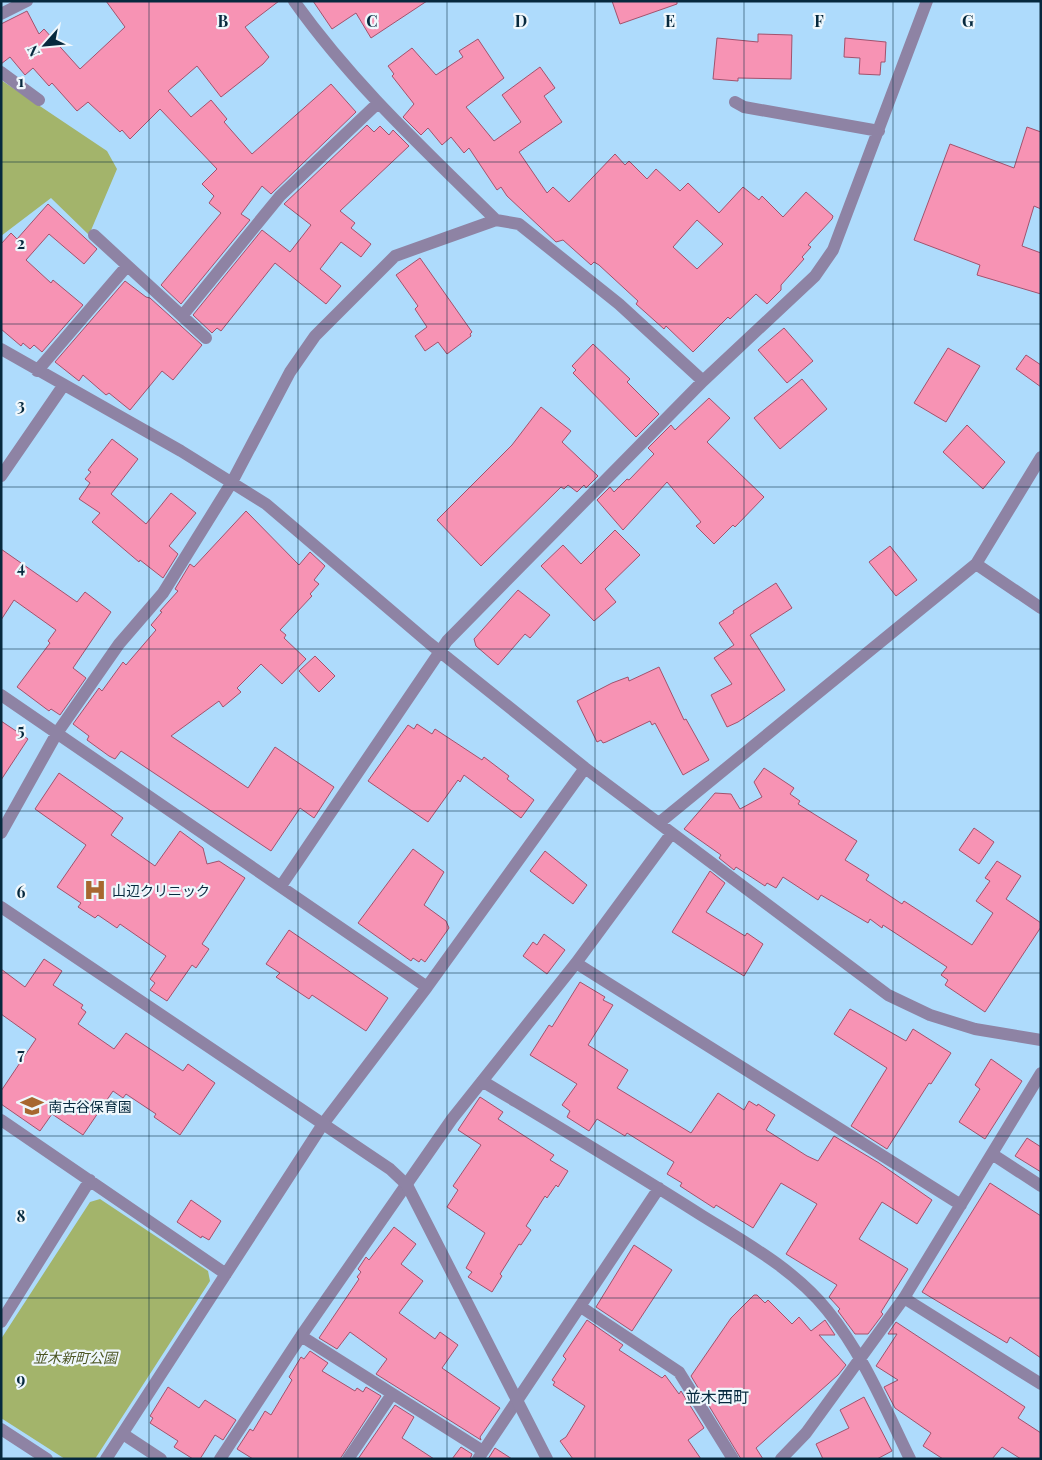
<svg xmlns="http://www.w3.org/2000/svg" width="1042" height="1460" viewBox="0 0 1042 1460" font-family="'Playfair Display','Noto Sans JP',serif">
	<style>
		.green { fill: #a3b46b }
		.building { fill: #f793b4; stroke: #a2526d; fill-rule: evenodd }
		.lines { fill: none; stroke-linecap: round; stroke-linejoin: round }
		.minor { stroke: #8e83a4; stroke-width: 12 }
		.tertiary { stroke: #8e83a4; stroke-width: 12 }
		.grid { fill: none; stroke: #06293e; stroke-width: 1; stroke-opacity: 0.55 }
		.labels { text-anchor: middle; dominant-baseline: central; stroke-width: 4.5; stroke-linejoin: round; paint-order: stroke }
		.poi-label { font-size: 14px; fill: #06293e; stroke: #eff7fc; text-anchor: start }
		.park-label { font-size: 14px; font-style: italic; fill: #4c5623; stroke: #eff7fc }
		.quarter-label { font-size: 16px; fill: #06293e; stroke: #eff7fc }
		.grid-label { font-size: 16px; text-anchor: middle; font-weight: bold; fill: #06293e; stroke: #eff7fc; stroke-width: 4.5; stroke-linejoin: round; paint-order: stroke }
	</style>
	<rect width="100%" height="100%" fill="#aedbfc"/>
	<path class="green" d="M1 80 107 151 117 169 89 235 51 198 1 236Z
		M100 1199 208 1271 210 1281 95 1459H65L1 1418V1339L90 1202Z"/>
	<path class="building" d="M106 1H279L245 27 269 57 263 64 221 97 197 66 168 91 191 117 211 100 227 119 224 122 252 154 331 84 356 112 271 194 262 186 241 214 250 220 181 304 161 285 221 213 209 203 214 196 202 184 217 169 160 109 130 139 122 130 120 132 88 102 77 111 52 83 49 86 33 68 25 75 10 57 1 64V24L27 11 39 34 44 29 80 69 125 27Z
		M313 1H427L371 38 356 13 332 29Z
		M612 1H677V4L620 24Z
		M758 34 792 35 791 79 738 78V81L713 79 717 38 758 42Z
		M845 38 886 42 885 62H881L880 75 859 74 860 58 844 57Z
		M478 39 504 78 466 107 494 141 521 122 502 95 540 67 555 88 544 96 562 122 519 152 547 193 553 187 569 202 615 154 625 165 629 161 647 179 656 169 680 191 688 183 719 213 743 187 759 200 762 196 783 217 806 192 833 216 832 219 808 245 811 247 802 257 804 259 781 285V290L767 304 756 294 730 319 728 317 693 352 666 326 664 329 636 304 638 301 599 265 594 262 591 265 563 240 556 242 507 196 501 187 497 190 469 148 464 153 451 137 442 145 428 128 421 135 403 117 414 104 392 76 394 74 388 66 412 48 436 75 463 57 459 51ZM697 220 723 244 697 269 673 247Z
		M367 125 374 132 380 126 389 135 393 130 409 146 340 211 355 223 351 228 371 244 361 257 341 242 320 269 341 286 326 304 275 263 221 331 217 328 212 333 193 315 262 230 290 252 311 225 284 204Z
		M1027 127 1041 132V209L1034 206 1022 246 1041 253V294L977 275 980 265 914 240 950 144 1014 168Z
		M48 204 97 249 84 264 49 234 26 260 51 283 53 280 83 305 42 352 34 345 30 349 23 343 21 346 1 329V244L11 233 17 239Z
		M420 258 472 332 470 334 471 336 447 354 438 342 425 351 415 336 427 327 415 309 418 306 396 275Z
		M125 281 146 297 150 298 202 345 173 380 162 371 130 410 109 393 106 395 83 375 79 381 55 362Z
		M784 328 813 361 787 383 758 350Z
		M593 344 630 379 627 382 659 414 636 437 573 373 576 370 572 366Z
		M948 348 980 366 946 422 914 403Z
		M1026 355 1041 365V387L1016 369Z
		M802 379 827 409 780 449 754 418Z
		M709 398 730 418 707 442 764 497 735 527 733 525 714 544 696 526 701 522 667 482 623 530 597 500 610 487 614 492 627 479 629 480 654 454 648 448 671 425 675 430Z
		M541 407 571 431 562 442 598 476 586 488 584 485 577 492 568 485 564 489 561 487 481 566 437 520 512 445Z
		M967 425 1005 462 983 489 943 452Z
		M112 439 138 459 111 494 146 524 171 493 196 513 169 546 178 554 163 578 140 560 139 562 92 522 100 513 79 499 90 483 85 479 91 472 88 470Z
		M246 511 299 565 310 552 325 566 314 580 319 584 310 594 312 596 280 630 286 635 284 638 306 659 282 684 261 664 237 688 241 692 223 707 219 701 171 736 248 788 275 747 334 787 314 818 300 808 271 851 121 751 115 759 109 756 87 740 89 736 73 724 99 688 102 691 123 662 126 665 156 630 151 625 162 612 160 611 178 591 175 589 190 564 194 567Z
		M615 530 640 555 605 589 616 602 594 621 541 566 563 545 581 564Z
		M890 546 917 580 896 596 869 562Z
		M1 549 77 602 85 592 111 612 73 668 86 678 60 715 51 709 49 711 17 687 50 643 48 641 56 630 14 600 1 620Z
		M776 583 792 608 750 635 785 690 738 722 727 727 711 695 732 684 714 658 734 645 719 623 734 613 733 611Z
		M518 590 550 615 530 638 525 634 498 665 476 646 474 639Z
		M315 656 335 676 319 692 299 671Z
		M659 667 684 720 686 719 709 760 683 775 655 723 652 725 650 721 606 742 603 743 601 740 597 742 577 701 612 683 628 677 629 681Z
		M1 721 28 739 1 780Z
		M417 724 432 734 435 729 482 760 484 757 509 776 507 779 534 800 521 818 464 775 460 782 458 780 428 822 368 781 408 725 414 729Z
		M764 768 794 788 790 794 800 801 798 804 857 841 845 860 869 875 866 880 902 904 904 901 972 945 993 913 976 901 990 881 985 878 997 861 1021 876 1006 899 1041 923V927L985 1012 945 985 948 980 941 975 947 967 883 925 882 928 870 919 868 923 821 895 818 900 783 877 776 888 767 883 765 886 736 867 734 870 719 858 721 855 684 829 715 793 731 794 740 809 762 797 754 782Z
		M59 773 123 818 111 835 155 866 180 831 203 848 207 864 219 861 245 878 202 944 209 949 196 968 192 965 167 1001 150 990 155 983 150 979 166 956 120 924 117 928 98 915 95 918 78 907 81 903 57 887 86 845 35 809Z
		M974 828 994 842 979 864 959 850Z
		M413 849 444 872 424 905 446 921 449 928 425 962 421 959 419 962 413 958 411 961 358 923Z
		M545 851 587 885 573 904 530 871Z
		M710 871 725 883 706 912 745 936 747 933 763 944 744 976 672 932Z
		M289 930 388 998 366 1031 312 995 309 999 276 977 280 973 266 964Z
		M544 934 565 950 547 974 523 956 533 942 537 945Z
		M44 959 62 971 53 985 83 1005 81 1008 86 1012 78 1024 114 1049 126 1033 183 1071 188 1064 215 1083 180 1135 154 1117 156 1114 126 1094 123 1098 113 1091 83 1135 52 1114 40 1131 1 1104V1091L36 1039 1 1014V969L25 987Z
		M580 982 605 997 603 1000 613 1005 588 1045 628 1070 617 1088 691 1133 718 1093 744 1110 749 1101 757 1106 758 1104 775 1115 766 1130 807 1156 818 1161 834 1136 879 1163 932 1200 917 1224 882 1202 859 1239 908 1269 881 1312 883 1314 868 1334H855L838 1311 840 1309 829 1297 837 1285 786 1254 817 1204 781 1183 753 1228 716 1205 714 1208 680 1186 682 1183 667 1174 674 1162 627 1133 625 1136 597 1119 589 1131 567 1117 570 1111 562 1105 577 1084 530 1055 549 1025 552 1027Z
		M850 1009 906 1041 913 1029 951 1053 931 1084 929 1083 887 1149 851 1126 887 1068 834 1034Z
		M991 1059 1022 1081 985 1139 959 1122 980 1089 975 1085Z
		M480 1097 503 1112 498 1119 554 1155 550 1160 568 1171 558 1187 556 1185 547 1198 545 1196 526 1226 531 1230 521 1245 519 1244 500 1274 502 1276 492 1292 468 1277 472 1272 466 1268 485 1233 447 1207 458 1190 453 1186 481 1145 458 1130Z
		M1027 1138 1041 1147V1172L1015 1156Z
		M990 1183 1041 1216V1358L1010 1337 1007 1343 922 1292Z
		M191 1200 221 1221 209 1240 202 1236 201 1238 177 1222Z
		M394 1227 416 1244 401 1264 423 1281 399 1313 435 1339 440 1332 458 1345 442 1368 500 1408 480 1437 481 1440 376 1374 387 1359 350 1332 337 1349 319 1338 359 1279 357 1277 361 1272 358 1269 366 1257 369 1260Z
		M634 1245 672 1270 632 1331 596 1307Z
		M754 1295H757L765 1303 768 1300 792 1324 799 1317 811 1331 825 1320 835 1335H819L846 1365 838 1375 756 1448 763 1459H741L691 1376 731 1318Z
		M587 1320 623 1345 619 1350 662 1378 665 1375 679 1394 681 1391 704 1428 688 1440 701 1459H573L560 1441 566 1437 585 1406 553 1385 555 1382 552 1380 566 1359 563 1356Z
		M896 1322 1025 1407 1018 1418 1041 1433V1459H1021L1002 1447 992 1459H943L923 1446 931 1433 895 1408 884 1387 898 1380 876 1366 897 1334H888Z
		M310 1351 328 1363 322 1371 355 1391 357 1388 363 1392 366 1387 381 1396 340 1459H253L237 1449 250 1429 253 1431 265 1411 271 1415 292 1380 289 1377 301 1357 304 1359Z
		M168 1387 199 1408 205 1400 236 1420 223 1440 215 1435 200 1459H193L174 1447 178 1441 150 1423 153 1418 150 1416Z
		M864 1397 892 1451 877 1459H823L816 1444 849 1428 840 1410Z
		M395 1405 414 1417 402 1438 434 1459H358Z
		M461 1447 472 1454 470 1459H452Z
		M495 1448 512 1459H488Z"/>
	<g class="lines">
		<path class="minor" d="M294 1C353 84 424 149 496 220
			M1 14 27 1
			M1 72 39 100
			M735 102 744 107 879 131
			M94 235 206 338
			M182 316 280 196 378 103
			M1 349 181 451 266 504 429 643 585 768 888 995 930 1015 975 1029 1041 1040
			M37 371 127 266
			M1 476 63 386
			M976 564 1041 608
			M1 695 427 987
			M659 823 976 564 1041 457
			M1 833 57 733 119 644 163 593 232 482 290 372 315 336 395 256 496 220 519 224 619 304 703 381
			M281 886 447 641 703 381 815 276 833 250 927 1
			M576 963 961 1205
			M482 1081C555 1125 629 1169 701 1215 746 1243 794 1269 827 1310 863 1354 885 1408 910 1459
			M1 1120 226 1274
			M992 1154 1041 1186
			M904 1298 1041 1384
			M581 1307 679 1372 733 1459
			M1 1322 90 1180
			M301 1336 483 1451
			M1 1429 47 1459
			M123 1434 161 1459
			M106 1459 323 1124 427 987 585 768
			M220 1459 301 1336 452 1119 576 963 671 834
			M348 1459 392 1394
			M478 1459 659 1188
			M781 1459 806 1433 904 1298 1041 1073"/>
		<path class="tertiary" d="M1 907 390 1169 407 1185 547 1459"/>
	</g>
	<path class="grid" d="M149 1V1459M298 1V1459M447 1V1459M595 1V1459M744 1V1459M893 1V1459M1 162H1041M1 324H1041M1 487H1041M1 649H1041M1 811H1041M1 973H1041M1 1136H1041M1 1298H1041"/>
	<defs>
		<symbol id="hospital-bare" viewBox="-9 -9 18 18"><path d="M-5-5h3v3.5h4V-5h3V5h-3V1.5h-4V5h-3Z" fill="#a7672f" stroke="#eff7fc" stroke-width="2.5" paint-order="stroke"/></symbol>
		<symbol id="school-bare" viewBox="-9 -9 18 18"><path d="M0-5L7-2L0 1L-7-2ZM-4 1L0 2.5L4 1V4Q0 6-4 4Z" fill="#a7672f" stroke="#eff7fc" stroke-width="2.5" paint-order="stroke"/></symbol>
	</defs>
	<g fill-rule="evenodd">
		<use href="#hospital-bare" x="79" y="874" width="32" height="32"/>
		<use href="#school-bare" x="16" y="1090" width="32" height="32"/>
	</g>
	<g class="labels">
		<g class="poi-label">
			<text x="112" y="890">山辺クリニック</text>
			<text x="48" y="1106">南古谷保育園</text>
		</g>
		<g class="park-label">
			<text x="75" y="1357">並木新町公園</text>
		</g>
		<g class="quarter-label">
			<text x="717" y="1396">並木西町</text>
		</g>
	</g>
	<g class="grid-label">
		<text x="223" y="27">B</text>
		<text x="372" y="27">C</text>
		<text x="521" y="27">D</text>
		<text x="670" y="27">E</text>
		<text x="819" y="27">F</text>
		<text x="968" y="27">G</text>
		<text x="21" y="87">1</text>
		<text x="21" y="249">2</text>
		<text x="21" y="411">3</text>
		<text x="21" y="573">4</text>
		<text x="21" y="736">5</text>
		<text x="21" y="898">6</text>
		<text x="21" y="1060">7</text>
		<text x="21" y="1222">8</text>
		<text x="21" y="1385">9</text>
	</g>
	<rect width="1042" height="1460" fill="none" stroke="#06293e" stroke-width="5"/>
	<g transform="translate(45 45) rotate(243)" stroke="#eff7fc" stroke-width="4" paint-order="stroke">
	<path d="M0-4L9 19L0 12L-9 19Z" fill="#06293e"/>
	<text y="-8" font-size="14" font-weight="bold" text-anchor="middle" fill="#06293e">N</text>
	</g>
</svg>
